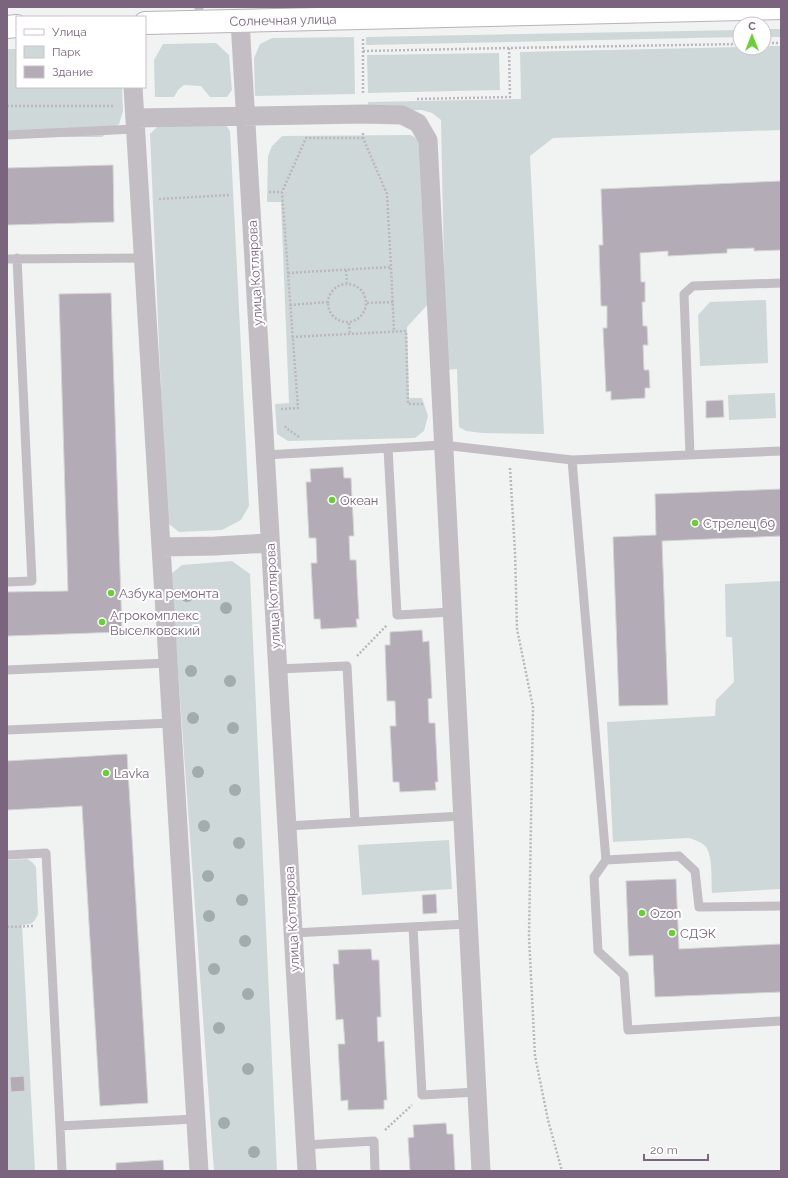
<svg xmlns="http://www.w3.org/2000/svg" width="788" height="1178" viewBox="0 0 788 1178" font-family="Raleway,sans-serif">
	<style>
		.green { fill: #cfd8d8 }
		.building { fill: #b3abb5; stroke: #d3d5d3 }
		.lines { fill: none; stroke-linecap: round; stroke-linejoin: round }
		.secondary-casing { stroke: #b9b2ba; stroke-width: 24 }
		.path { stroke: #bbb7bc; stroke-width: 2.5; stroke-dasharray: 2 2; stroke-linecap: butt }
		.lane { stroke: #c3bdc4; stroke-width: 9 }
		.street { stroke: #c3bdc4; stroke-width: 19 }
		.secondary { stroke: #fff; stroke-width: 22 }
		.tree { fill: #a3acad }
		.poi-dot { fill: #69d033; stroke: #fff; stroke-width: 1.5 }
		.labels { text-anchor: middle; dominant-baseline: central; stroke-width: 4; stroke-linejoin: round; paint-order: stroke }
		.street-label { font-size: 13px; fill: #7b657e; stroke: #fff }
		.poi-label { font-size: 13px; fill: #7b657e; stroke: #fff; text-anchor: start }
	</style>
	<rect width="100%" height="100%" fill="#f0f3f1"/>
	<path class="green" d="M764 29H781V37H764Z
		M740 30V37L366 45V37Z
		M354 37 355 94 255 96 254 58 260 44 272 38Z
		M216 43 229 55 232 90 227 97H210L201 86 184 85 178 90 174 97H155L154 60 163 44Z
		M764 46H781V130L553 138 530 156 544 434 483 433 466 431 459 427 457 369 446 370 441 120 432 113 422 110 368 111V102L521 99 520 52 740 47V48H764Z
		M7 49H17V87H122L123 111 119 124 102 137H7Z
		M499 53 500 90 368 93 367 55Z
		M226 125 230 131 249 506 241 520 222 530 179 532 169 524 166 509 150 134 158 126Z
		M411 135 423 143 429 303 407 327 409 398H422L428 416 424 431 415 438 288 441 277 434 275 404 289 403 281 202H267L268 156 272 146 282 136Z
		M766 300 768 363 700 366 698 315 710 302Z
		M775 393 776 418 729 420 728 395Z
		M232 561 250 574 277 1171H214L171 574 182 565Z
		M781 581V889L712 893C711 881 713 857 706 847 702 842 695 840 689 838L613 842 607 722 715 716 716 700 734 682 732 637H726L725 584Z
		M449 840 452 889 362 895 358 845Z
		M27 859 32 862 36 867 38 914C34 924 31 924 22 925L35 1171H7V860Z"/>
	<path class="building" d="M113 165 114 222 7 225V168Z
		M781 181V250L754 251V248L727 249V253L668 256V251L640 253 641 282H645V302H642L643 326H647L648 345H643L644 370H649L650 388H645V398L611 400V391L606 392 603 328H607V306H601L599 245H603L601 189Z
		M111 293 122 632 7 636V592L68 591 59 294Z
		M723 400 724 417 706 418V401Z
		M343 467 344 478H351L354 536H349L350 560H356L359 619H356L357 627 321 629 320 619H314L311 563H317L316 538H309L306 482H311L310 469Z
		M781 489V536L662 541 668 705 619 706 613 537 656 535 655 494Z
		M422 630 423 642 429 641 432 698 428 699 429 723H435L438 782H435L436 790 400 792 399 782H393L390 726H396L395 701H387L385 645H390V632Z
		M127 754 148 1103 100 1106 82 806 7 810V761Z
		M676 879 679 949 781 944V992L655 997 653 955 629 956 626 881Z
		M436 894 437 913 423 914 422 895Z
		M371 949 372 960H379L381 1017H377L378 1042 384 1041 387 1100H384V1109L348 1110V1100L341 1101 338 1044H345L343 1019 336 1020 333 964H339L338 950Z
		M24 1076 25 1091 11 1092 10 1077Z
		M446 1123 447 1134H453L455 1171H410L408 1138 414 1137 413 1125Z
		M163 1160 164 1171H116V1163Z"/>
	<g class="lines">
		<defs>
			<g id="secondary">
				<path id="s1" d="M145 23 781 8"/>
				<path d="M7 27 17 26"/>
			</g>
		</defs>
		<use href="#secondary" class="secondary-casing"/>
		<path class="path" d="M363 39V94
			M764 43H781
			M363 51 509 48
			M417 99 510 97 509 48 740 44
			M7 106H114
			M363 133V138L387 194 391 267
			M269 192H282
			M159 199 230 195
			M346 270 347 283
			M288 273 391 267 394 332
			M328 303a19 19 0 1 1 38 0a19 19 0 1 1-38 0Z
			M367 303 393 302
			M290 305 327 302
			M349 323 350 334
			M292 337 406 331 408 404H423
			M281 409 298 408 282 192 306 138H363
			M285 426 286 428 299 437
			M510 468 515 552 517 629 533 707 529 937 535 1056 548 1120 562 1171
			M357 656 387 625
			M7 927 34 926
			M385 1130 412 1105"/>
		<path class="lane" d="M199 7V22
			M7 135 135 129
			M7 259 143 258
			M388 448 397 615 452 612
			M265 455 443 445 572 460 781 451
			M690 455 684 294 693 286 781 283
			M572 460 606 860 594 877 598 951 624 975 628 1030 781 1021
			M7 582 32 581 17 258
			M278 669 347 666 355 822
			M7 670 168 663
			M7 730 171 723
			M287 826 462 816
			M7 855 46 853 60 1126 195 1119
			M606 860 679 856 695 871 699 907 781 906
			M413 927 422 1095 477 1092
			M293 933 468 924
			M60 1126 62 1171
			M305 1145 374 1141 375 1171"/>
		<path class="street" d="M240 21 307 1171
			M133 87 199 1171
			M135 118 363 114 402 115 418 123 428 140 481 1171
			M161 547 215 546 270 543"/>
		<use href="#secondary" class="secondary"/>
	</g>
	<g class="tree">
		<circle cx="187" cy="596" r="6"/>
		<circle cx="226" cy="608" r="6"/>
		<circle cx="191" cy="671" r="6"/>
		<circle cx="230" cy="681" r="6"/>
		<circle cx="193" cy="718" r="6"/>
		<circle cx="233" cy="728" r="6"/>
		<circle cx="198" cy="772" r="6"/>
		<circle cx="235" cy="790" r="6"/>
		<circle cx="204" cy="826" r="6"/>
		<circle cx="239" cy="843" r="6"/>
		<circle cx="208" cy="876" r="6"/>
		<circle cx="242" cy="900" r="6"/>
		<circle cx="209" cy="916" r="6"/>
		<circle cx="245" cy="941" r="6"/>
		<circle cx="214" cy="969" r="6"/>
		<circle cx="248" cy="994" r="6"/>
		<circle cx="219" cy="1028" r="6"/>
		<circle cx="248" cy="1069" r="6"/>
		<circle cx="224" cy="1123" r="6"/>
		<circle cx="254" cy="1152" r="6"/>
	</g>
	<g class="poi-dot">
		<circle cx="332" cy="500" r="4"/>
		<circle cx="695" cy="523" r="4"/>
		<circle cx="111" cy="593" r="4"/>
		<circle cx="102" cy="622" r="4"/>
		<circle cx="106" cy="773" r="4"/>
		<circle cx="642" cy="913" r="4"/>
		<circle cx="672" cy="933" r="4"/>
	</g>
	<g class="labels">
		<g class="street-label">
			<text stroke="none"><textPath href="#s1" startOffset="138">Солнечная улица</textPath></text>
			<text transform="translate(255 273) rotate(-93)">улица Котлярова</text>
			<text transform="translate(273 596) rotate(-93)">улица Котлярова</text>
			<text transform="translate(292 919) rotate(-93)">улица Котлярова</text>
		</g>
		<g class="poi-label">
			<text x="340" y="500">Океан</text>
			<text x="703" y="523">Стрелец 69</text>
			<text x="119" y="593">Азбука ремонта</text>
			<text x="110" y="615">Агрокомплекс<tspan x="110" dy="15">Выселковский</tspan></text>
			<text x="114" y="773">Lavka</text>
			<text x="650" y="913">Ozon</text>
			<text x="680" y="933">СДЭК</text>
		</g>
	</g>
	<rect width="788" height="1178" fill="none" stroke="#7b657e" stroke-width="16"/>
	<rect x="16" y="16" width="130" height="72" fill="#ffffff" stroke="#cac1cb"/>
	<rect x="24" y="29" width="20" height="6" fill="#ffffff" stroke="#cac1cb"/>
	<text x="52" y="36" font-size="12" fill="#7b657e">Улица</text>
	<rect x="24" y="46" width="20" height="12" fill="#cfd8d8" stroke="#cac1cb"/>
	<text x="52" y="56" font-size="12" fill="#7b657e">Парк</text>
	<rect x="24" y="66" width="20" height="12" fill="#b3abb5" stroke="#cac1cb"/>
	<text x="52" y="76" font-size="12" fill="#7b657e">Здание</text>
	<g transform="translate(752 36)"><circle r="19" fill="#ffffff" stroke="#cac1cb"/>
	<path d="M0-3L7 15L0 10L-7 15Z" fill="#69d033"/>
	<text y="-6" font-size="11" font-weight="bold" text-anchor="middle" fill="#7b657e">С</text>
	</g>
	<path d="M644 1154v6h64v-6" fill="none" stroke="#7b657e" stroke-width="2"/>
	<text x="650" y="1154" font-size="12" fill="#7b657e" stroke="#ffffff" stroke-width="3" paint-order="stroke">20 m</text>
</svg>
